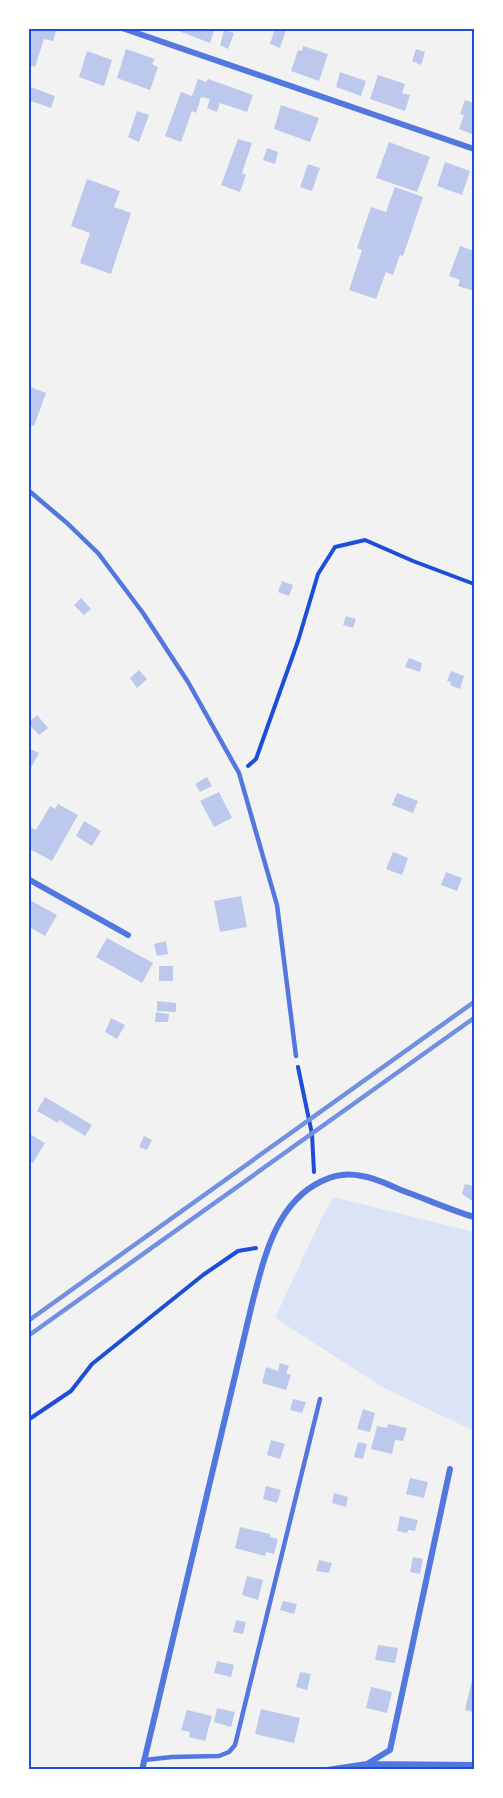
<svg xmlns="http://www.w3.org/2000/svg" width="503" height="1798" viewBox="0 0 503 1798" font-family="Ubuntu,sans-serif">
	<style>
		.green { fill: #dbe4f7 }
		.building { fill: #bdc9ec }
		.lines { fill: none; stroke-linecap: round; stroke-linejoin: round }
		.path { stroke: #1d4ed8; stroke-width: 4 }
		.service { stroke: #5277de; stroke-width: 4.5 }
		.minor { stroke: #5277de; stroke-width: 6 }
		.rail { stroke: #7290e2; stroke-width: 4.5 }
		.neatline { fill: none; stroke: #1d4ed8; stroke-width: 2 }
	</style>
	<rect width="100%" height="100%" fill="#f2f2f2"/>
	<path class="green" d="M334 1197 474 1232V1431L384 1388 275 1318 322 1217Z"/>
	<path class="building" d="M28 28H57L53 41 44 39 35 67 28 64Z
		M171 28H215L210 43Z
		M275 28 286 30 280 48 270 44Z
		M224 30 234 33 228 49 220 45Z
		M303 46 328 54 319 81 291 71 298 50 302 51Z
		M126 49 155 59 152 64 158 67 150 90 117 78Z
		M416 49 425 52 421 65 412 61Z
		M87 51 112 60 104 86 79 77Z
		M340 72 366 81 361 96 336 87Z
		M378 75 405 84 402 93 410 95 405 111 370 99Z
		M198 79 206 82 208 79 253 95 247 112 220 103 217 112 207 108 210 99 201 97 196 113 192 111 181 142 165 136 181 92 192 96Z
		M28 86 55 96 51 108 28 100Z
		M465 100 474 103V135L459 129 464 115 460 114Z
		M281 105 319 118 310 142 274 129Z
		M137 111 149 115 139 142 128 137Z
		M238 139 252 143 242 173 246 175 240 192 221 185Z
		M389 142 430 157 417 192 376 178Z
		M267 148 278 152 275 164 263 160Z
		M445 162 470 171 462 195 437 186Z
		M308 164 320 168 312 191 300 187Z
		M87 179 120 191 114 207 131 213 111 274 80 263 90 233 71 226Z
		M395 187 423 197 403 256 400 255 393 275 386 272 376 299 349 290 362 250 357 248 371 207 386 212Z
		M460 246 474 251V291L458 286 460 280 449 276Z
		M28 386 46 393 34 426 28 424Z
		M282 581 293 585 289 596 278 592Z
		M81 598 91 609 84 615 74 605Z
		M346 616 356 619 353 628 343 625Z
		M409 658 422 663 420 672 405 667Z
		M139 670 147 679 137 688 130 678Z
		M451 671 464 676 460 689 450 685 451 682 447 681Z
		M37 715 48 728 39 735 28 723Z
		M28 748 39 753 28 773Z
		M207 777 212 786 200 792 195 784Z
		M219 792 232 818 214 827 200 801Z
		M397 793 418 801 413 813 392 805Z
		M58 804 78 815 52 861 28 848V826L36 830 50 806 55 809Z
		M84 821 101 831 92 846 76 836Z
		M393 852 408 858 402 875 386 869Z
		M446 872 462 878 457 891 441 885Z
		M241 896 247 927 220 932 214 901Z
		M28 899 57 915 45 936 28 926Z
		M107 938 153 963 142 983 96 957Z
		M166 941 168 954 157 956 154 944Z
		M159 966H173V981H159Z
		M157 1001 176 1003V1012L157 1011Z
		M156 1012 169 1014 168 1022H155Z
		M111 1018 125 1025 117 1039 105 1032Z
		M45 1097 92 1125 85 1136 59 1120 58 1123 37 1111Z
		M28 1133 45 1143 33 1163 28 1160Z
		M144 1136 152 1140 147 1150 139 1147Z
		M465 1184 474 1186V1202L462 1194Z
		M280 1363 289 1366 286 1373 291 1375 286 1390 262 1383 266 1367 278 1371Z
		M293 1399 306 1402 302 1413 290 1410Z
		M363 1409 375 1413 370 1432 357 1429Z
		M388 1424 407 1428 403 1441 395 1440 392 1454 371 1449 377 1426 387 1428Z
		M271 1440 285 1444 280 1459 267 1455Z
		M358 1442 367 1444 363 1459 354 1457Z
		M410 1478 428 1482 424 1498 406 1494Z
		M266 1486 281 1490 277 1503 263 1499Z
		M334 1493 348 1497 346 1507 332 1503Z
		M400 1516 418 1520 415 1531 408 1530 407 1533 397 1531Z
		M240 1527 270 1534V1537L278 1539 274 1554 266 1552 265 1556 235 1548Z
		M413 1557 423 1559 420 1574 410 1572Z
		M319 1560 332 1563 329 1573 316 1571Z
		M247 1576 263 1580 258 1600 242 1595Z
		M283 1601 297 1604 294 1614 280 1610Z
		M236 1620 246 1622 243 1634 233 1632Z
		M378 1645 398 1648 395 1663 375 1660Z
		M217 1661 234 1665 231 1677 214 1673Z
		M300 1672 311 1674 307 1690 296 1687Z
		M474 1672V1712L465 1710Z
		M371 1687 392 1692 387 1713 366 1708Z
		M217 1708 235 1712 231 1727 214 1722Z
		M261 1709 300 1718 294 1743 255 1734Z
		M187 1710 212 1716 205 1741 189 1737 190 1732 181 1730Z"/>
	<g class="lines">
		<path class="path" d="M248 766 256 759 298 641 318 574 335 547 365 540 413 561 474 584
			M298 1067 312 1134 314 1172
			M28 1420 71 1391 92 1364 203 1275 238 1251 256 1248"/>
		<path class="service" d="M28 490 67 523 98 553 143 613 188 682 239 773 277 905 296 1056
			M144 1760 172 1757 219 1756 229 1752 235 1745 320 1399"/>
		<path class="minor" d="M122 28 474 149
			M28 879 128 935
			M367 1764 390 1750 450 1469
			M142 1770 252 1304C264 1259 275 1203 322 1181 334 1175 349 1173 362 1176 376 1178 389 1185 401 1190 426 1199 450 1210 474 1217
			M327 1770 367 1764 474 1765"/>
		<path class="rail" d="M28 1321 474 1002
			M28 1336 474 1018"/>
	</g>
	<rect width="503" height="1798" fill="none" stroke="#ffffff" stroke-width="60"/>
	<rect x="30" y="30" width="443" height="1738" class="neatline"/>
</svg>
